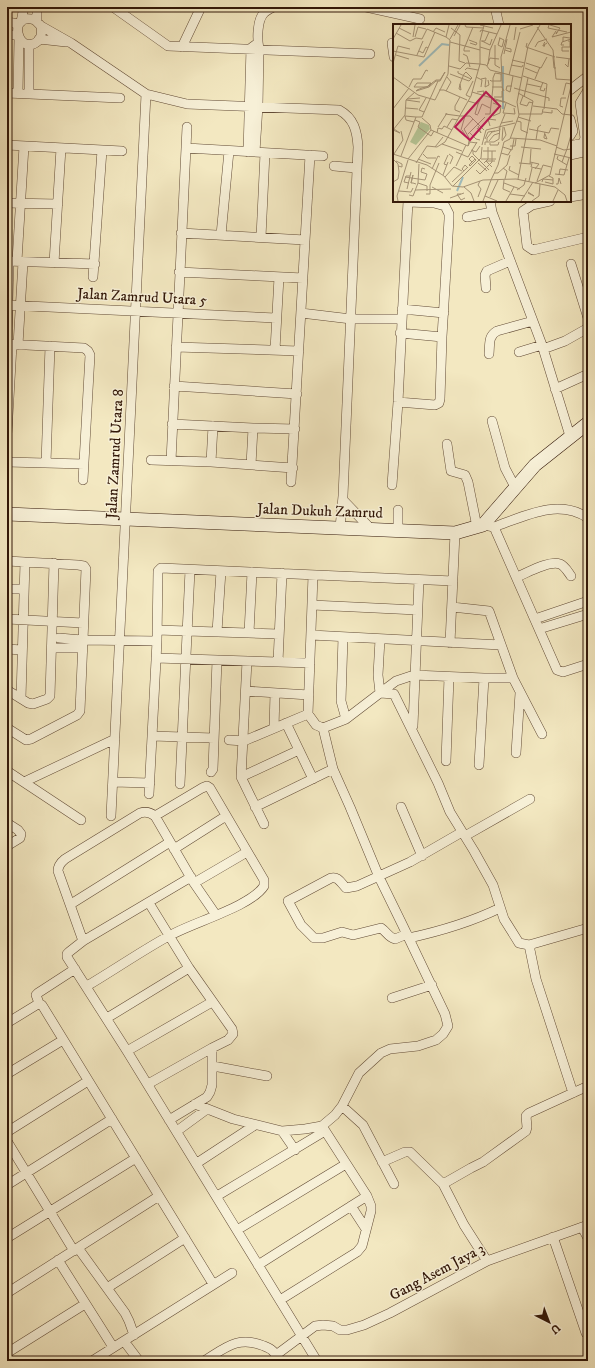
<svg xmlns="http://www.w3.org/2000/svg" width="595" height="1368" viewBox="0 0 595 1368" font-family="'IM FELL DW Pica',serif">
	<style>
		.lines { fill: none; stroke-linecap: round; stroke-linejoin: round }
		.street-casing { stroke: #624b36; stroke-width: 10 }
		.secondary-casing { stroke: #321708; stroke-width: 14 }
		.street { stroke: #f7f0d7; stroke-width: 9 }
		.secondary { stroke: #f7f0d7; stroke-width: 13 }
		.labels { text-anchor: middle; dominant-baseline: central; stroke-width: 3; stroke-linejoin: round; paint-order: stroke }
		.street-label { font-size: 15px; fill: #321708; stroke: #f7f0d7 }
		.inset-river { fill: none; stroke: #a0bdbd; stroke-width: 2 }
		.inset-road { fill: none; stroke: #a69477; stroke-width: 1 }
		.view { fill: #c2185b; fill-opacity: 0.15; stroke: #c2185b; stroke-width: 2 }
		.inset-edge { fill: none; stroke: #321708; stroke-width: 2 }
	</style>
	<rect width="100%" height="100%" fill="#f3e8c1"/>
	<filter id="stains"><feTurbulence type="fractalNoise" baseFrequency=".005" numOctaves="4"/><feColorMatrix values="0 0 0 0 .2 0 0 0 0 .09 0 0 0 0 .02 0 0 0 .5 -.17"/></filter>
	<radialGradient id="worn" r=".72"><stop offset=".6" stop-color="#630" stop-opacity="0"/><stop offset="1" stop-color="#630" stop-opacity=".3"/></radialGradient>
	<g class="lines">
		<defs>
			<path id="street" d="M113 7 168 46 370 54
				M366 7 420 19
				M495 7 499 25
				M37 21V7
				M7 22 19 24
				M21 22 24 7
				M41 26C42 32 42 37 38 41 18 58 6 11 35 20L41 26 71 43 146 94 187 104 339 110C354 118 357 131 358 147L343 496 340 528
				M7 35H17
				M39 39 66 42
				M392 43 394 57
				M182 47 201 7
				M570 90 588 76
				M7 93 120 98
				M18 93 19 38
				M29 94V44
				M570 119 573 131 570 136
				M7 145 122 151
				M570 146 583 143 585 138 580 103 588 90
				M186 148 323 156
				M248 152 251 48 255 45
				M255 152 258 106 259 49C257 39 257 20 264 13 266 11 270 9 273 7
				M570 155 588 151
				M334 166 356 168
				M570 197 588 194
				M490 201 492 212 542 345 570 436
				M550 201 532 205 523 211 527 246 533 250 588 237
				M7 203 58 204
				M467 217 492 212
				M181 233 305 240
				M221 235 229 151
				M261 237 265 153
				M7 261 95 264
				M17 261 24 146
				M54 263 61 148
				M571 264 588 318
				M179 272 303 278
				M93 277 102 150
				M486 288 485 275 487 271 510 261
				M7 305 276 318
				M402 309 444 313
				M301 313 351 319H401
				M400 333 442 337
				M7 344 84 348 88 351 90 355 83 480
				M7 344 9 261
				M18 345 23 262
				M176 347 299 351
				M543 349 565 341 588 328
				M275 350 279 277
				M519 352 542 345
				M489 354C490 344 488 336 497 331L533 321
				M174 386 297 394
				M555 389 588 374
				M398 402 435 405 439 403 440 399 442 337 449 219V214L445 206 434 203 408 202
				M492 421 505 468 515 487
				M172 424 253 428 295 429
				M7 434 12 345
				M447 444 451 471 465 475 468 482 477 527
				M151 460 211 462 293 468
				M171 461 187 127
				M7 462 84 464
				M211 462 213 426
				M46 463 50 346
				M251 465 253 428
				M291 482 310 155
				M392 485 398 402 408 201
				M343 500 371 529
				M398 510V530
				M489 526 494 527C525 516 558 498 588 518
				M494 527 557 670 563 672 588 664
				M7 561 78 565 84 566 86 569 80 711 77 715 31 739 26 740 7 728
				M517 577C527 573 549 560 560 564 565 566 568 572 571 576
				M7 589H24
				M312 605 417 610
				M452 607 489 611 513 678 542 734
				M7 619 83 623
				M535 619 588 601
				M539 629 588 614
				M157 630 279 634
				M217 632 221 571
				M249 633 252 572
				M311 635 501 645
				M343 637 341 701 346 719
				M59 638 82 640 157 641
				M380 639 378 675 380 693 396 681 414 675 484 678H513
				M450 643 455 533
				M52 648H82
				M7 649 22 650
				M156 658 310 663
				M247 661 241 777 264 824
				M278 662 282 573
				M7 690 28 703 33 704 47 699 50 696 54 563
				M246 691 309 695
				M21 698 25 562
				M308 714 316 725 323 728 346 719 380 693 394 694 438 783 450 812 474 851 493 885 504 919 519 943 529 945
				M286 723 313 779
				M413 726 419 580
				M274 728 275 693
				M152 736 214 738
				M229 740 244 741 308 714 313 575
				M516 753 520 693
				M446 761 449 677
				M479 765 484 678
				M7 771 81 820
				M211 772 213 769 217 660
				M241 777 299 750
				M24 782 115 739
				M113 782 150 783
				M180 784 190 570
				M149 794 157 641 158 571 161 568 453 581
				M255 807 333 769
				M401 807 422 856
				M111 816 146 94
				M7 823 18 830 21 834 20 838 7 846
				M465 836 530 799
				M174 849 226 816
				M191 877 83 941 69 952 67 954V957L127 1051 317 1361
				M194 883 247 852
				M149 903 189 968 232 1029 233 1034 228 1040 212 1048V1085L210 1092 207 1097 169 1120
				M71 904 170 842
				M407 934 395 939C388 937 387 932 381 928L353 935 342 932 323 938H314L301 925 288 901 331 878C338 876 341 883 346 888L357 886 410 862 462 832
				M409 938C441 931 471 922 500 908
				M83 941 58 871C58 866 60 863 65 859L140 813C146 811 150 812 155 816L194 883 216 915
				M87 986C114 970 140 952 167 937 190 923 251 907 264 886V880L210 788 207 786 202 788 155 816
				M392 998 432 985
				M39 1003 36 995 38 993 75 969
				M107 1018 189 968
				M7 1023 38 1004 42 1005 213 1284
				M127 1051 212 1002
				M213 1066 267 1076
				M7 1074 63 1040
				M148 1084 212 1048
				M573 1093 536 979 529 945 588 928
				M195 1104 233 1119 282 1131 305 1129 322 1126 335 1115 342 1106 359 1073 381 1053 390 1049 418 1046 436 1040 443 1034 448 1026 445 1014 402 924 379 877 350 807 333 769 323 728
				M342 1106 363 1125 394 1184
				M177 1131 207 1109
				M282 1131 295 1150
				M7 1132 88 1081
				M7 1141 74 1251
				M382 1162 405 1152H410L443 1184 464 1225 487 1261
				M197 1163 255 1125
				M443 1184 471 1168 483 1162 526 1131 527 1127 526 1116 529 1113 588 1086
				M7 1185 112 1119
				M217 1196 325 1131
				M351 1206 366 1229
				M582 1227 588 1238
				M237 1230 346 1164
				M553 1237 586 1333
				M7 1238 136 1158
				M78 1248 125 1313 129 1321 134 1335
				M58 1260 113 1347
				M258 1265 367 1196
				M107 1288 185 1238
				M7 1293 159 1196
				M280 1300 357 1252 362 1246 371 1211V1206L367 1196 322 1126
				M124 1341 139 1361
				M7 1353 85 1304
				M276 1355 315 1326 323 1325 333 1326 340 1330H347L364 1325 390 1313 487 1261 588 1225
				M92 1361 232 1273
				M204 1361C225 1348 238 1335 264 1346 272 1349 276 1352 277 1361"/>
			<path id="secondary" d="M7 514 455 533 483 525 535 465 588 423"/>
		</defs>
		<use href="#street" class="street-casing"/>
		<use href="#secondary" class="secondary-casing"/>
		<use href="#street" class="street"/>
		<use href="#secondary" class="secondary"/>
	</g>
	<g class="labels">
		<g class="street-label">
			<text transform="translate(142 297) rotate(3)">Jalan Zamrud Utara 5</text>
			<text transform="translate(115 454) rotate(-87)">Jalan Zamrud Utara 8</text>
			<text transform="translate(320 511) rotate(2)">Jalan Dukuh Zamrud</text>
			<text transform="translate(437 1272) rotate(-28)">Gang Asem Jaya 3</text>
		</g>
	</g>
	<g transform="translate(393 24)">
		<rect width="178" height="178" fill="#f3e8c1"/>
		<path d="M28 98 36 101 37 105 23 121 17 118Z" fill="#b7c696"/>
		<path class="inset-river" d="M26 42 49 20 56 21M110 42V85M64 167 70 153"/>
		<path class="inset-road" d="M72 1 73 3 91 4M87 1 100 4M156 1 155 4 174 8M157 1 167 4 163 10 164 8M144 3 160 26 163 55 178 56M6 4 18 10M58 4 67 11 66 37 72 39M127 5 140 1M163 7 159 13 178 8M40 8 43 4 52 8M87 8 88 6 104 10M3 9 17 17 23 14 29 15 34 5 53 13M61 12 67 1M20 13 22 1M22 13 25 3 33 5M106 14H107L111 16 109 23 105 21 107 14M0 15 8 1M57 15 65 1M76 16 84 19 83 21 77 19M121 16 123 3M88 17H92L96 8M89 17 97 21 99 15M175 17H177V23H169V27H176M57 18 87 26M152 18 151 19V21L152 22H150V21H151L154 19M170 18V13L177 14M134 19 133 23 162 33M102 21V41L107 44M171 21H168L169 18 178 15M5 22 17 25M87 23 97 26 108 1M142 23 145 18 154 15M112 26 118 28V25L113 24M0 27 31 33 42 8M26 27 30 29 33 23 35 24M77 27H71V25L80 3M70 30 74 32 77 43M111 30 114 15M3 31 16 35M24 31 30 17M160 33 161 44H163M163 33 178 35M119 36 132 39M0 39 5 22M133 39 148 44 154 33M95 40 97 26M172 40 175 43 176 35M118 41 129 43 130 41M56 42 67 45 73 39 87 40 93 41 97 46 129 54M94 42 97 34 106 35M132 44 144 49M72 46 74 44 85 46M65 47V49L78 55M57 50 76 57 79 54 73 48 71 50M116 51 127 8M130 52 154 60 151 85M0 53 25 71 42 76 55 50 57 16 53 13 56 1M83 53 89 56 88 63M88 55 93 54 92 63 96 61 95 56M142 55 147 43M97 56 98 57H108V50L102 49 100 54V63M150 58 147 66 151 67 152 64M24 59H38L34 63H21ZM67 60 68 66 66 65 67 60 71 50M134 60 148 63M16 63 20 55H28L33 46 35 47M99 63H109L111 67M121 64 156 74V77M46 66H51L74 76M23 67 24 66 29 64 36 62 39 59 43 56H47L52 48 47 57H43L36 63 23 67M53 67 58 58 54 53M79 68 112 78 100 76M84 68 91 67 90 72M117 68 120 52M117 68 113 66 114 62H119M170 71 173 59 178 60M130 72 127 80 134 82 136 78 140 79M77 73 73 71 80 57M101 73H109V67M131 73 135 54M14 75 27 74M13 76 27 78M75 77 85 80 87 76M112 78 123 83M100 79 108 82 107 89 100 92M110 79 108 33 117 1M113 79 110 89 122 90 121 84M85 80 82 90 85 91M140 82 164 85 169 90 178 91M170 83 167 82 168 74H173M13 84 25 85M0 85 16 64M31 88 26 86 33 74M67 88 62 86V82L67 73M150 88 159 89V86M52 90 67 92M85 90 89 80 97 84M92 90H97L100 63M126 90H140M140 90H149L150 85M67 92H77L91 106M29 93 45 57M125 93 138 97M29 94 37 101 38 106M22 96 27 98 25 103 38 112 41 107M124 97 128 98V106L135 109M21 98 13 96 12 92 23 93M108 99 120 97M97 102 95 95 103 96M107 102 112 90M45 103 54 89M54 103 59 95 65 96M84 104 88 109 85 102M136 105 156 109 158 104 166 105M0 106 12 91 13 76 22 68M0 106 7 109 1 105M38 106 75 122M68 106 72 92M69 106 77 118M44 109 45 104 49 105 51 102 59 106M77 109 83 115 87 116M75 110 92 93M152 110 154 115 151 114V113L152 108M76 114 71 105 80 95M117 114 147 116 164 122M92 115 95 108 102 107M109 116 110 103M143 116 145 103 148 101M76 117 75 122 77 118 84 119M96 117 101 111 107 109M109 117 113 111 111 103M94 118V114L99 108 107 106 106 104M97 119V121H105L106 118M49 120 69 127M89 121 93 106 122 99M92 121V118H101L106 115 107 102M117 122H122L123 115M42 123 50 113M110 123 119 126 121 115M128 123 148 125M163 123 171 126 178 125M174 125 178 111M78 126 83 128 87 122M80 127V130L96 146M90 127H103M63 128 75 133 84 118M108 129 115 131 118 126M0 130 34 141 51 152 59 162 70 163 90 156 123 155 162 163 172 171 174 177M1 130 10 116 8 107M30 130 34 134H43M56 130 60 133 57 140M161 130 178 134M8 132 23 93H29M165 132 164 135 174 141M0 135 5 140 6 148 5 155 0 158M15 135 38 106M25 135 38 140M82 135 83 136 77 142 76 141ZM88 135H103M3 137 9 140V143L5 142M79 138 76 135 79 132 82 135M137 138 146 140 142 145M169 138 174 125M23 139 34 122 44 123 52 118 78 72 87 40V17L91 1M85 139 94 147M91 139 95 135V123M126 139 138 140M139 139 138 143 148 145M137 140 138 125M54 141 51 140 55 131M63 142 73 121M117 142 116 146 126 151M99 143 93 137H102M110 144 114 147 112 155M32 145 29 144 28 148 34 150M39 145 45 132 47 133M92 145 99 138V127M83 146 87 150 92 145M71 147 69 145 72 141 75 144M101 149H105L114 141 117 131M162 150 171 151 176 134M50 151 55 138M166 151 167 145 175 146M12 153 32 156 34 150M52 153 61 143 69 147M125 155 140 77 125 69M98 156 105 141 111 118 117 115 126 91 124 78 135 22 147 1M111 156 110 165 117 168M136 157 139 144M144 157 150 141 158 143M59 158 75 143M149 158 150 155 160 156M152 158 160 160V154L156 152M16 159 11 158 13 152H17M18 159 20 151 18 159H20L23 160M25 159 34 162V167M111 159 127 165M142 159 157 151 178 62M163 160H165L166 154 168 160M60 162 88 134 89 123M39 163 50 169M71 163 78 169 81 177M14 165 18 148M22 166 58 165M124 166 131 161 133 154M6 167 18 168 20 164M135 169 141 172 135 168M33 170H37V161L46 139M68 170H64L68 176 72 174M117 170 132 172M16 171 20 172 25 159 26 140M92 172 104 177M85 173 88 165 85 161 87 157M97 173 105 156M57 174 71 169M5 177 4 172 15 136M90 177 98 156M113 177 121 163M128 177 140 158M139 177 146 172 147 160M160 177 165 166"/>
		<path class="view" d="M93 68 107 82 77 116 62 103Z"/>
		<rect width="178" height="178" class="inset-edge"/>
	</g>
	<rect width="595" height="1368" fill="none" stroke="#f3e8c1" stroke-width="24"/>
	<rect x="8" y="8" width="579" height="1352" fill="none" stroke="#321708" stroke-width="2"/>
	<rect x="12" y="12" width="571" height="1344" fill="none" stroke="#321708"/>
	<g transform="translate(549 1322) rotate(138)" stroke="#f7f0d7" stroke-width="3" paint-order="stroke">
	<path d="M0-3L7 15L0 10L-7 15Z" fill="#321708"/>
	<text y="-6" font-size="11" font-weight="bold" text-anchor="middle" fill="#321708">U</text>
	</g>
	<rect width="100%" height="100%" filter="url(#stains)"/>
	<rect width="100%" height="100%" fill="url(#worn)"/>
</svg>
